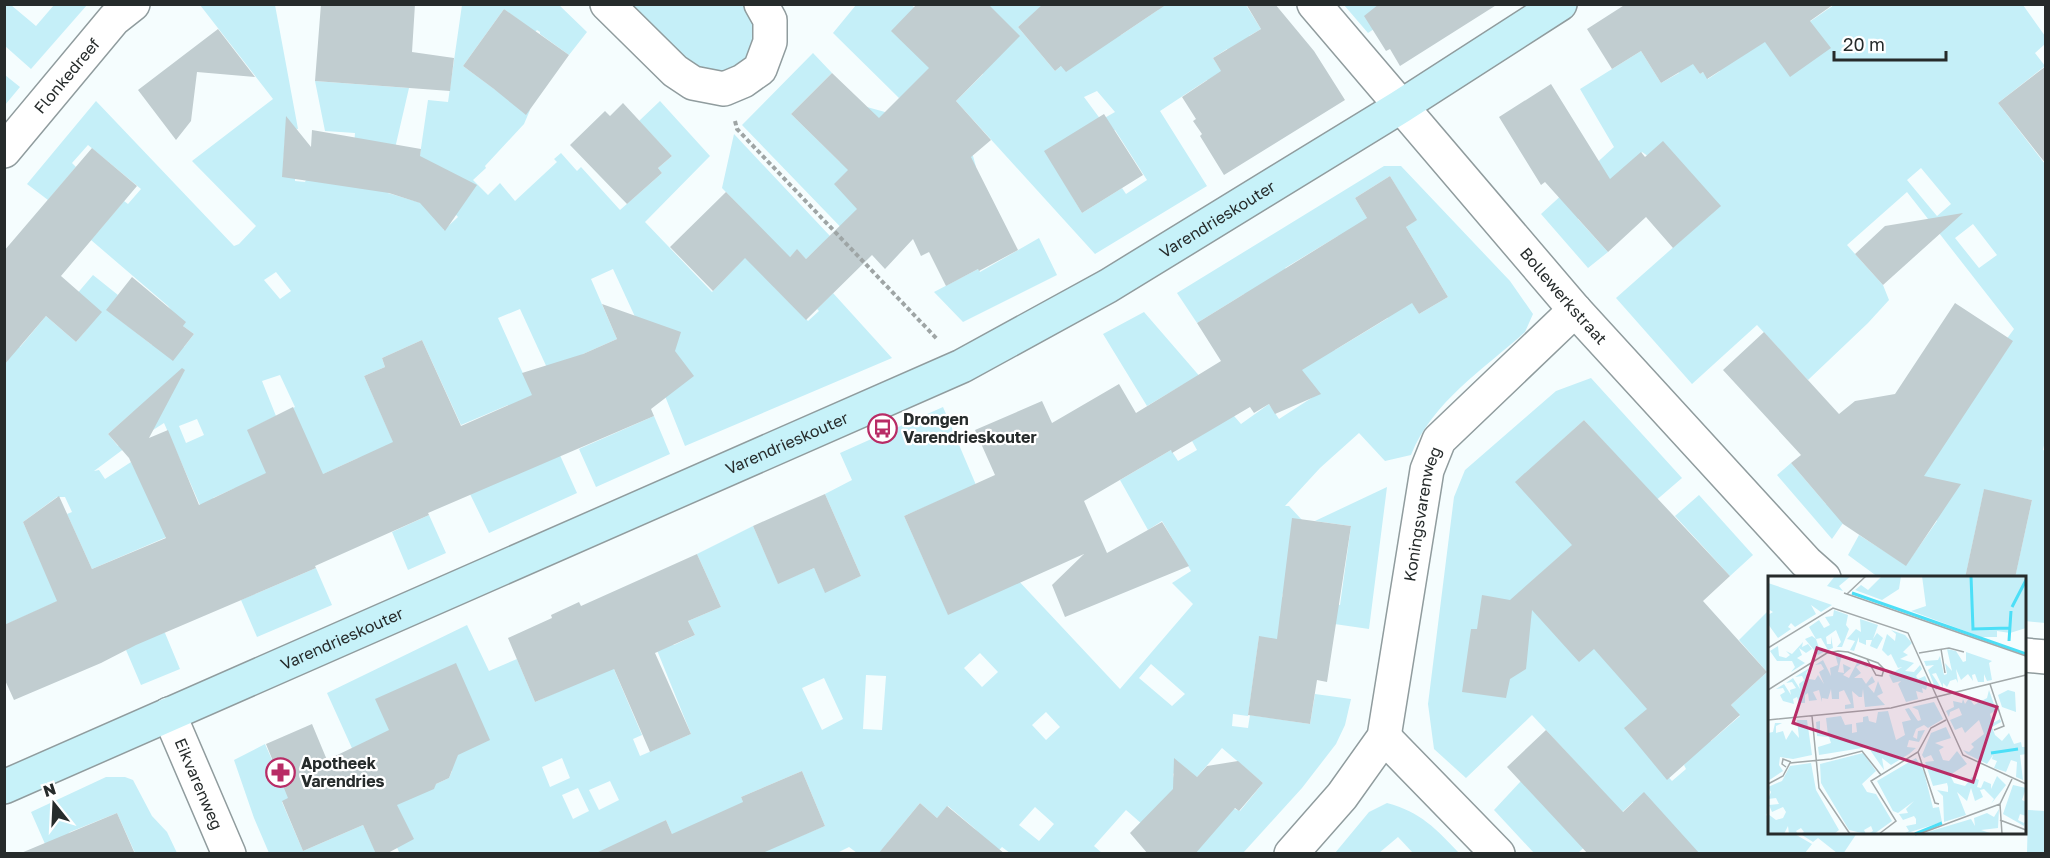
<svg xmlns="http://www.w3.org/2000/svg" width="2050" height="858" viewBox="0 0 2050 858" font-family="'Golos Text',sans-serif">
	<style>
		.green { fill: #c5eff8; fill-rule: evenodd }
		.building { fill: #c1cdd0 }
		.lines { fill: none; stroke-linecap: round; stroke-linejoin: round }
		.street-casing { stroke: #909c9e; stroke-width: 36 }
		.secondary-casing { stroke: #909c9e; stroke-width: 36 }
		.path { stroke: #9ea5a5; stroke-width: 4; stroke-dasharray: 4.5 3; stroke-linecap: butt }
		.street { stroke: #fff; stroke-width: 33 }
		.secondary { stroke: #c7f2f9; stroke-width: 33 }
		.labels { text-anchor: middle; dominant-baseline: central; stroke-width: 4.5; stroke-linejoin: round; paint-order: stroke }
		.street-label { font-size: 16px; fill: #262b2b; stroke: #fff }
		.poi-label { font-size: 16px; font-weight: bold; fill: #262b2b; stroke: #fff; text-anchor: start }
		.inset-river { fill: none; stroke: #4cdff7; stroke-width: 3 }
		.inset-road { fill: none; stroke: #a2a9aa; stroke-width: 1.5 }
		.view { fill: #b82c66; fill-opacity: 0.15; stroke: #b82c66; stroke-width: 3 }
		.inset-edge { fill: none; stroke: #262b2b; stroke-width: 3 }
	</style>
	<rect width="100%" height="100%" fill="#f5fdfe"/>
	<path class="green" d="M5 4 11 5 36 26 54 5H87L31 69 5 46Z
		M558 4 587 32 569 55 540 34V32L537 30 535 32 504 9 463 66 497 91 499 88 530 110 524 124 485 166 486 168 473 180 488 195 500 183 515 201 557 162 554 159 561 153 577 171 581 167 620 210 662 173 658 168 672 156 639 121 660 101 710 156 645 222 712 292 736 267 757 224 722 188 734 134 830 236 806 259 797 250 773 273 774 287 808 321 819 311 817 309 833 293 892 358 685 446 657 376 661 373 613 269 591 279 617 339 583 354 554 383 520 309 498 318 577 493 489 533 470 494 534 466 508 405 461 425 422 340 382 358 385 367 364 376 397 450 358 458 321 475 293 408 295 407 280 375 262 381 276 416 250 429 280 488H235L213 498 217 544 164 423 125 448 94 471 99 470 105 479 131 462 169 536 92 569 67 514 72 512 65 497H57L23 522 58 601 5 625 4 334 20 347 46 316 76 342 87 329 64 309 93 275 118 295 107 310 152 345 184 347 194 334 183 326 168 306 91 240 124 201 128 204 141 189 88 145 72 163 76 167 48 200 27 184 96 101 234 246 239 244 256 226 192 161 273 99 200 5H275L298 129 286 128 283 166 295 167V181L305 182 306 180 352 171 355 133 325 131 315 81 409 88 396 144 388 193 428 205 444 230 458 217 438 195 416 182 428 100 448 102 462 5ZM276 272 291 291 280 299 264 280ZM133 412 119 446H118L108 434ZM197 419 204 435 186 443 179 426Z
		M629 5H746L756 28 751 58 730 73H701Z
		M856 5H911L914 7 1043 5 1018 27 1055 71 1105 30 1110 19 1121 35 1158 10 1155 5H1246L1261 29 1249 36 1265 64 1244 76 1227 49 1213 58 1244 106 1207 80 1160 111 1207 186 1095 254 956 101 983 74 968 57 899 98 833 33ZM1097 91 1115 112 1101 120 1084 97ZM1115 130 1147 180 1126 194 1122 188 1082 213 1053 164Z
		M1344 5H1377L1374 29 1368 33Z
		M1834 5H2023L2045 36V44L2035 53 2045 66 1998 103 2045 164 2046 436 2043 450 2046 451 2045 623 2025 621 2024 578 2015 577 2032 500 1984 490 1966 574 1978 577H1878L1848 555 1859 535 1906 565 1937 521 1912 474 1972 401 2008 348 2003 344 2014 329 1907 192 1847 245 1883 285 1889 300 1868 323 1808 380 1757 325 1692 384 1616 298 1720 206 1642 152 1578 219 1608 252 1588 268 1541 214 1614 147 1580 89 1641 51 1661 83 1679 73 1673 31 1700 74 1703 72 1708 79 1720 71 1698 28 1805 25ZM1921 168 1951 204 1937 216 1907 180ZM1973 224 1997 255 1979 268 1955 238Z
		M813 53 832 73 791 114 840 162 867 107 885 112 911 137 940 117 973 156 976 167 855 242 742 125Z
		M5 75 20 87 5 105Z
		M1384 166H1401L1510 281 1533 314 1525 332C1484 369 1432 402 1411 455L1385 461 1359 433 1320 468 1285 506H1289L1302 520 1282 597 1340 605 1351 526 1315 521 1387 487 1369 629 1293 618 1290 641 1259 637 1248 716 1233 714 1232 726 1248 728 1250 715 1310 724 1315 694 1351 699 1345 725 1336 744 1302 788 1243 853H1175L1126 810 1094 846 1102 853H1010L1002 847 996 853 974 828 948 806 937 818 920 803 888 842 902 853H857L849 847 835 854 717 853 672 834 666 820 640 834 656 853 399 852 327 693 467 625 489 671 517 659 535 702 613 667 642 735 633 739 640 756 691 734 652 638 674 645 695 635 688 621 721 607 697 554 753 526 778 583 814 568 825 592 861 576 825 494 852 480 840 453 943 407 1015 577 1120 689 1193 604 1172 583 1191 571 1162 521 1148 530 1120 480 1171 450 1178 461 1197 450 1192 441 1211 429 1184 384 1147 406 1103 334 1144 312 1241 424 1269 404 1279 419 1313 397 1244 294 1197 323 1177 293ZM1390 176 1416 220 1406 227 1448 297 1419 314 1403 287 1407 284 1355 198ZM1338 236 1388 318 1335 350 1285 268ZM955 494 948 614 904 516ZM980 653 998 672 982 687 964 668ZM1151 664 1185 694 1172 706 1139 678ZM866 675 886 676 882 730 863 729ZM824 678 843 719 822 730 802 688ZM1046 712 1060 727 1046 740 1032 725ZM389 730 446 759 452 771 449 778 436 784ZM1222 748 1263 783 1240 811 1176 786 1173 774 1177 771 1197 777ZM562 758 570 778 550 787 542 767ZM802 771 825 826 764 851 741 797ZM610 781 619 800 599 810 589 790ZM578 788 589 811 573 819 562 795ZM1035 807 1054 824 1039 841 1019 825Z
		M1039 238 1057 275 963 322 934 292 978 269 980 272Z
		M1591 378 1682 478 1574 571 1560 556 1532 581 1711 741 1740 716 1731 705 1767 672 1739 640 1769 610 1770 808 1766 815 1769 817 1770 832 1793 833 1812 844 1805 853H1675L1678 850 1633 802 1578 853H1534L1494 810 1521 781 1584 771 1532 715 1466 778 1434 749 1428 704 1454 497 1465 470 1556 391ZM1584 420 1637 478 1535 465ZM1692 756 1684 765 1686 769 1672 781 1652 759Z
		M1919 413 1832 539 1777 475 1791 463 1826 504Z
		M654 416 670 454 596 487 579 449Z
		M1699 495 1753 555 1730 576 1675 516Z
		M429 515 446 553 408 570 392 532Z
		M316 568 332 605 257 637 241 600Z
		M134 633H165L180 669 141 685 126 650Z
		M265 744 285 789 294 796 282 802 303 851 363 825 376 853H269L254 818 234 760Z
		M106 777H125L133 780 152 816 167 832 177 853H135L117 813 70 832 49 853 31 812Z
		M1387 803C1421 812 1436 829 1459 853H1413L1398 837 1379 853H1335L1369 812Z
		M2028 810 2045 811V853H2027Z
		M1804 833V832L1857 833 1843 854 1837 853 1818 838 1813 842 1802 835Z"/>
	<path class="building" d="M321 4H415L412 52 454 58 450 91 315 81Z
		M917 4H988L1020 36 956 101 991 140 971 157 1018 250 979 271 978 269 946 286 929 252 921 256 913 239 885 269 872 255 806 320 745 258 713 291 670 247 726 192 790 257 797 249 806 259 857 209 834 184 848 170 791 114 832 73 879 118 929 68 891 31Z
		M1043 4H1167L1066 72 1061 66 1055 71 1018 27Z
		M1246 4H1275L1314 51 1345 100 1224 175 1200 136 1202 134 1193 121 1196 119 1182 97 1221 71 1213 58 1261 29Z
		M1379 4H1498L1400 66 1390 49 1386 51 1364 16Z
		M1626 4H1834L1810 21 1831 48 1790 77 1765 42 1707 79 1703 72 1700 74 1693 64 1661 83 1641 51 1612 69 1587 29Z
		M504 9 569 55 526 115 494 89 463 66Z
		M218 29 255 77 197 72 191 121 176 140 138 90Z
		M2046 66V164L1998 103Z
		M1551 84 1610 179 1641 152 1645 157 1663 141 1721 206 1673 248 1646 217 1608 252 1545 182 1541 185 1499 117Z
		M623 103 672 156 658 168 662 173 627 204 570 145 605 111 610 116Z
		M1104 114 1143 175 1082 213 1044 151Z
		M286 116 311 147 312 130 421 149 420 156 477 185 445 231 420 203 389 193 282 177Z
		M92 148 137 186 61 276 102 312 76 342 46 316 4 365V251Z
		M1390 176 1417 220 1406 227 1448 297 1419 314 1412 303 1302 370 1321 394 1275 414 1269 404 1254 413 1250 407 1172 453 1171 450 1084 501 1107 553 1162 522 1189 566 1065 617 1052 585 1084 554 948 615 904 516 995 475 975 430 1042 401 1052 423 1119 384 1136 413 1221 361 1197 323 1367 218 1355 198Z
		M1963 213 1883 285 1855 254 1885 226Z
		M132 277 186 322 183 326 194 334 173 361 106 310Z
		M1955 303 2013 341 1924 476 1961 484 1906 566 1843 524 1791 463 1801 455 1723 370 1764 332 1839 414 1855 401 1895 394Z
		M602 304 681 332 675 351 694 376 651 409 654 416 428 513 429 515 315 566 316 568 136 645 101 663 14 700 4 678V625L57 601 23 522 59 496 92 569 166 538 129 458 108 434 182 368 185 370 149 438 168 430 199 505 266 473 247 430 293 407 323 474 393 442 364 376 385 367 382 358 422 340 461 426 532 395 522 373 583 354 617 339Z
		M1584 420 1730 576 1703 601 1767 672 1731 705 1740 715 1667 780 1624 728 1647 709 1594 649 1579 662 1532 610 1526 669 1510 679 1506 698 1462 692 1471 629H1477L1482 595 1510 600 1572 545 1515 482Z
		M1984 489 2032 500 2015 578H1965Z
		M825 494 861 576 825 593 814 568 778 584 753 526Z
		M1292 518 1351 526 1327 682 1317 680 1310 724 1248 715 1259 636 1277 639Z
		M697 554 721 607 688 621 695 635 655 653 691 734 650 752 614 669 535 702 508 638 552 618 551 615 579 602 581 606Z
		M456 663 490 740 458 755 449 778 436 784 434 789 397 805 414 839 386 854H376L363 825 303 851 282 801 288 798 266 744 312 724 327 760 389 730 375 699Z
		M1546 730 1623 812 1644 792 1700 854H1588L1507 767Z
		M1174 758 1197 777 1207 766 1238 761 1263 783 1239 811 1235 808 1195 854H1148L1130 833 1173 789Z
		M802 771 825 826 760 854H594L666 820 672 834 743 802 741 797Z
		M920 803 937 818 947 806 1005 854H878Z
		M117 813 135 854H21V853Z"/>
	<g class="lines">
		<defs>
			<g id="street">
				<path d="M607 4 675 71 693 83 724 89 743 81 760 69 770 42V20L761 4"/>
				<path id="s1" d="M1314 4 1575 310 1806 562 1824 578"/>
				<path id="s2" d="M4 151 114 19 133 4"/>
				<path d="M2024 655 2046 657"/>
				<path id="s3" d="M169 714 229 854"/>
				<path d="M1384 737 1498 854"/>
				<path id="s4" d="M1291 854 1342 796 1384 737 1427 470 1439 440 1575 310"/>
			</g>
			<g id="secondary">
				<path id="s5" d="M4 787 962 366 1108 286 1400 107 1560 4"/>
			</g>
		</defs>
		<use href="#street" class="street-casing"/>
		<use href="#secondary" class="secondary-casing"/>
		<path class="path" d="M735 121 737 129 937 339"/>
		<use href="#street" class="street"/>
		<use href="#secondary" class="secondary"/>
	</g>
	<defs>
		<symbol id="bus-ring" viewBox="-11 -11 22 22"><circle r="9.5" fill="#fff" stroke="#b82c66" stroke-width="1.5"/><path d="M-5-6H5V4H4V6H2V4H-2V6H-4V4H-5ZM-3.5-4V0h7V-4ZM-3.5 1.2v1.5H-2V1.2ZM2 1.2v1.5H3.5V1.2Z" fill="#b82c66"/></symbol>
		<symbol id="pharmacy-ring" viewBox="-11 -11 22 22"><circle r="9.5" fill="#fff" stroke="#b82c66" stroke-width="1.5"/><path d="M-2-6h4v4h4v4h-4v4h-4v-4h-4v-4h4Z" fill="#b82c66"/></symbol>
	</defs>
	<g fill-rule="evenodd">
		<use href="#bus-ring" x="866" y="412" width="33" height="33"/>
		<use href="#pharmacy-ring" x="264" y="756" width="33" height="33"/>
	</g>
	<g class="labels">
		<g class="street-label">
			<text stroke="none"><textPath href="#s2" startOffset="98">Flonkedreef</textPath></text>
			<text stroke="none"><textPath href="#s5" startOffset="1341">Varendrieskouter</textPath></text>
			<text stroke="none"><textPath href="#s1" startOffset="384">Bollewerkstraat</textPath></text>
			<text stroke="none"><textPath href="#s5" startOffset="855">Varendrieskouter</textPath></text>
			<text stroke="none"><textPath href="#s4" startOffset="376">Koningsvarenweg</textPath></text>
			<text stroke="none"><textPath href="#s5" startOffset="369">Varendrieskouter</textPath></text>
			<text stroke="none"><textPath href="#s3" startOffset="76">Eikvarenweg</textPath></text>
		</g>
		<g class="poi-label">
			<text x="903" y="419">Drongen<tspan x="903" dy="18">Varendrieskouter</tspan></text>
			<text x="301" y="763">Apotheek<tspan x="301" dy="18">Varendries</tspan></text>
		</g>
	</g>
	<g transform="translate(1768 576)">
		<rect width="258" height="258" fill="#f5fdfe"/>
		<path d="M67 0H83L71 10 75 15 59 10ZM114 0H133L131 13 114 24 87 14 93 9 100 14ZM154 0H258V52L242 57 229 55V61H213L146 36 143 35 158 30ZM0 7 35 19 64 29 53 36 43 29 48 38 27 51 23 47 20 51 23 53 10 62 0 48V39L5 36 0 33ZM66 34 80 39 78 49 81 53 74 71H69L73 66 68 54 58 61 59 68H63V60L65 72 60 74 53 62 48 63 52 75H58L50 79 37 63 44 60 48 63 41 51 51 44 56 52 62 49 57 41 65 40ZM92 43 110 49 105 63 109 57 115 62 109 73 102 70 104 64H98V69L91 66V61L86 75 82 74 87 65 79 63 88 53 93 56ZM123 54 137 59 144 67 135 76 140 79 132 83 146 87 137 95 146 96 152 89 154 93 148 100 150 103 157 100 160 107 158 114 154 112 155 117 148 115 150 123 138 126 130 108 133 105 125 107 121 99 134 91 130 92 123 78 120 80 114 74 119 58 127 65 128 58ZM35 66 34 71 40 68 44 73 38 77 31 72 34 79 29 82 37 87 23 96 27 91 24 85H9L2 75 10 70 11 80 18 82 22 79 18 75 24 78ZM179 73 188 75 195 86 198 85V76L224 85 221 87 224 104 219 105 216 98V106H210L207 98 204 99 205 105 200 98 193 104 188 93 190 107 188 103 182 105 179 111 175 107V112L168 97 164 98 172 110 168 114 160 94 166 89 158 90 156 85 170 84 172 80 176 99 179 98 177 87 184 95ZM71 77 74 78 70 96 76 97 75 88 83 92 75 99 81 102 91 83 96 86 100 92 93 88 88 91 93 97 86 102H94L98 108 104 100 107 106 100 110 106 117 110 105 115 117 109 120 117 129 97 131 95 113 94 121H91L84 115 86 132 77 133V129L83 128 76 114 71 116V123H64L63 113 60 123 54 122V126L51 114 45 116 49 124 41 125 40 117 37 119V127H31L29 121 25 123 26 128 15 125 12 119 17 116 15 112 8 113 16 108 23 119 22 114 28 112 24 106 18 107 25 102 32 113 31 108 36 104 34 100 27 101 43 91 38 97 41 103 47 104 50 99 56 108 51 96 56 93 53 88 47 89 55 84 63 100 62 92 70 89 67 78ZM221 114 228 134 222 138 225 147 232 143 233 146 224 151 227 159 234 165 241 157 246 168 253 166 254 171H258V178L252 179 255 204 248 201 249 186 243 184 238 196 226 192 229 185 224 183 225 179 219 188 199 178 195 174 201 176 206 171 203 168 216 158 211 144 197 157 194 151 187 154 182 144 194 139 191 132 182 136 181 141 178 135 186 131 185 125 194 127 195 123 197 128 201 122 206 129 219 122ZM240 114 247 116 248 136 234 131 230 119ZM166 126 175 143 160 152 156 149 148 153 145 161 149 163 150 155 157 154 151 166 141 164 139 171 148 172 141 178 123 189 114 182 116 194 100 171 51 179 50 171 63 167 61 161 49 160 48 146 52 145V155L60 159 58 142 73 140 77 149 84 148V157L89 156 88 147 95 146V141L100 140 101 145 108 147 110 136 120 135 128 164 137 159 134 146 143 144 137 133 141 132 150 145 153 144 150 134 144 131ZM29 144H39L44 179 25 183 12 181 11 189 15 195 0 205V157L5 156 7 147H14L8 150V157L15 155 18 164 24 154 31 162ZM178 151 183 162 167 167 176 171 171 174 175 184 181 185 189 175 199 188 182 199 186 207 197 210 204 201 211 204 209 211 213 212 216 205 223 208V213L229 200 238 209 223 228 226 223 216 213 212 214 215 221 207 225 203 212 199 225 189 216 198 239 176 246 175 220 169 214 180 216V211L179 207 165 210 157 186 166 185 163 179 156 182 154 179 163 157ZM95 177 108 195 94 208 99 216 108 218 124 245 106 258H100L105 255 103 250 96 254 98 258 81 254 53 207 52 188ZM148 182 156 196 165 232 171 231 174 246 136 258 141 255 138 250 148 248V243L146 240 135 244 131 238 140 237 138 233 146 225 130 237 125 235 109 205ZM43 187 48 214 71 254 66 258H32L36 256 33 252 28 255 30 258H21L20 250 16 258H0V238L8 244 15 242 18 236 15 231 4 236 1 229 11 228 8 222 0 223 3 216 0 211 14 205 22 190ZM245 209 258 212 254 224 258 226V240L252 238 250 244 256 247 258 244 256 250 235 238ZM231 233 230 252 213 254 222 257 153 258 203 243 207 250 206 242 219 237 226 241Z" fill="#c5eff8"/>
		<path class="inset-river" d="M203 0 205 53 241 52M84 17 258 78M244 31 258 4M241 65 243 35M223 177 250 173M147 258 174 247"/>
		<path class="inset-road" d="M76 17 258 80M79 18 98 0M0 72 65 32 140 57 195 179 258 208M173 73 177 97M151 77 181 72 196 76M222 108 236 150 226 154M0 114 59 77 70 75 80 76 110 87 116 93 114 100 108 99 99 83M44 140 51 212 82 258M0 144 123 132 258 99M150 176 167 227 171 228M18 191 14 188 15 183 23 186M0 208 15 200 22 187 63 183 94 175 113 199M232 244 258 254M111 258 128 245 103 205 150 176 163 152 178 144M151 258 232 228M234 258 232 228 244 203"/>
		<path class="view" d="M49 72 229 131 205 206 25 147Z"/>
		<rect width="258" height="258" class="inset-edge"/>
	</g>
	<rect width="2050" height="858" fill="none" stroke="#262b2b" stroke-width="12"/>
	<g transform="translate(54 804) rotate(342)" stroke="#ffffff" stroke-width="4.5" paint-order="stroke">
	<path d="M0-4.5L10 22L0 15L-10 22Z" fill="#262b2b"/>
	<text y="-9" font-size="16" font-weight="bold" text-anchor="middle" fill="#262b2b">N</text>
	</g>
	<path d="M1834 51v9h112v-9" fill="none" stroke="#262b2b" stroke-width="3"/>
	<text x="1843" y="51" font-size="18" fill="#262b2b" stroke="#ffffff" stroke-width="4.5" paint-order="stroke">20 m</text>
</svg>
